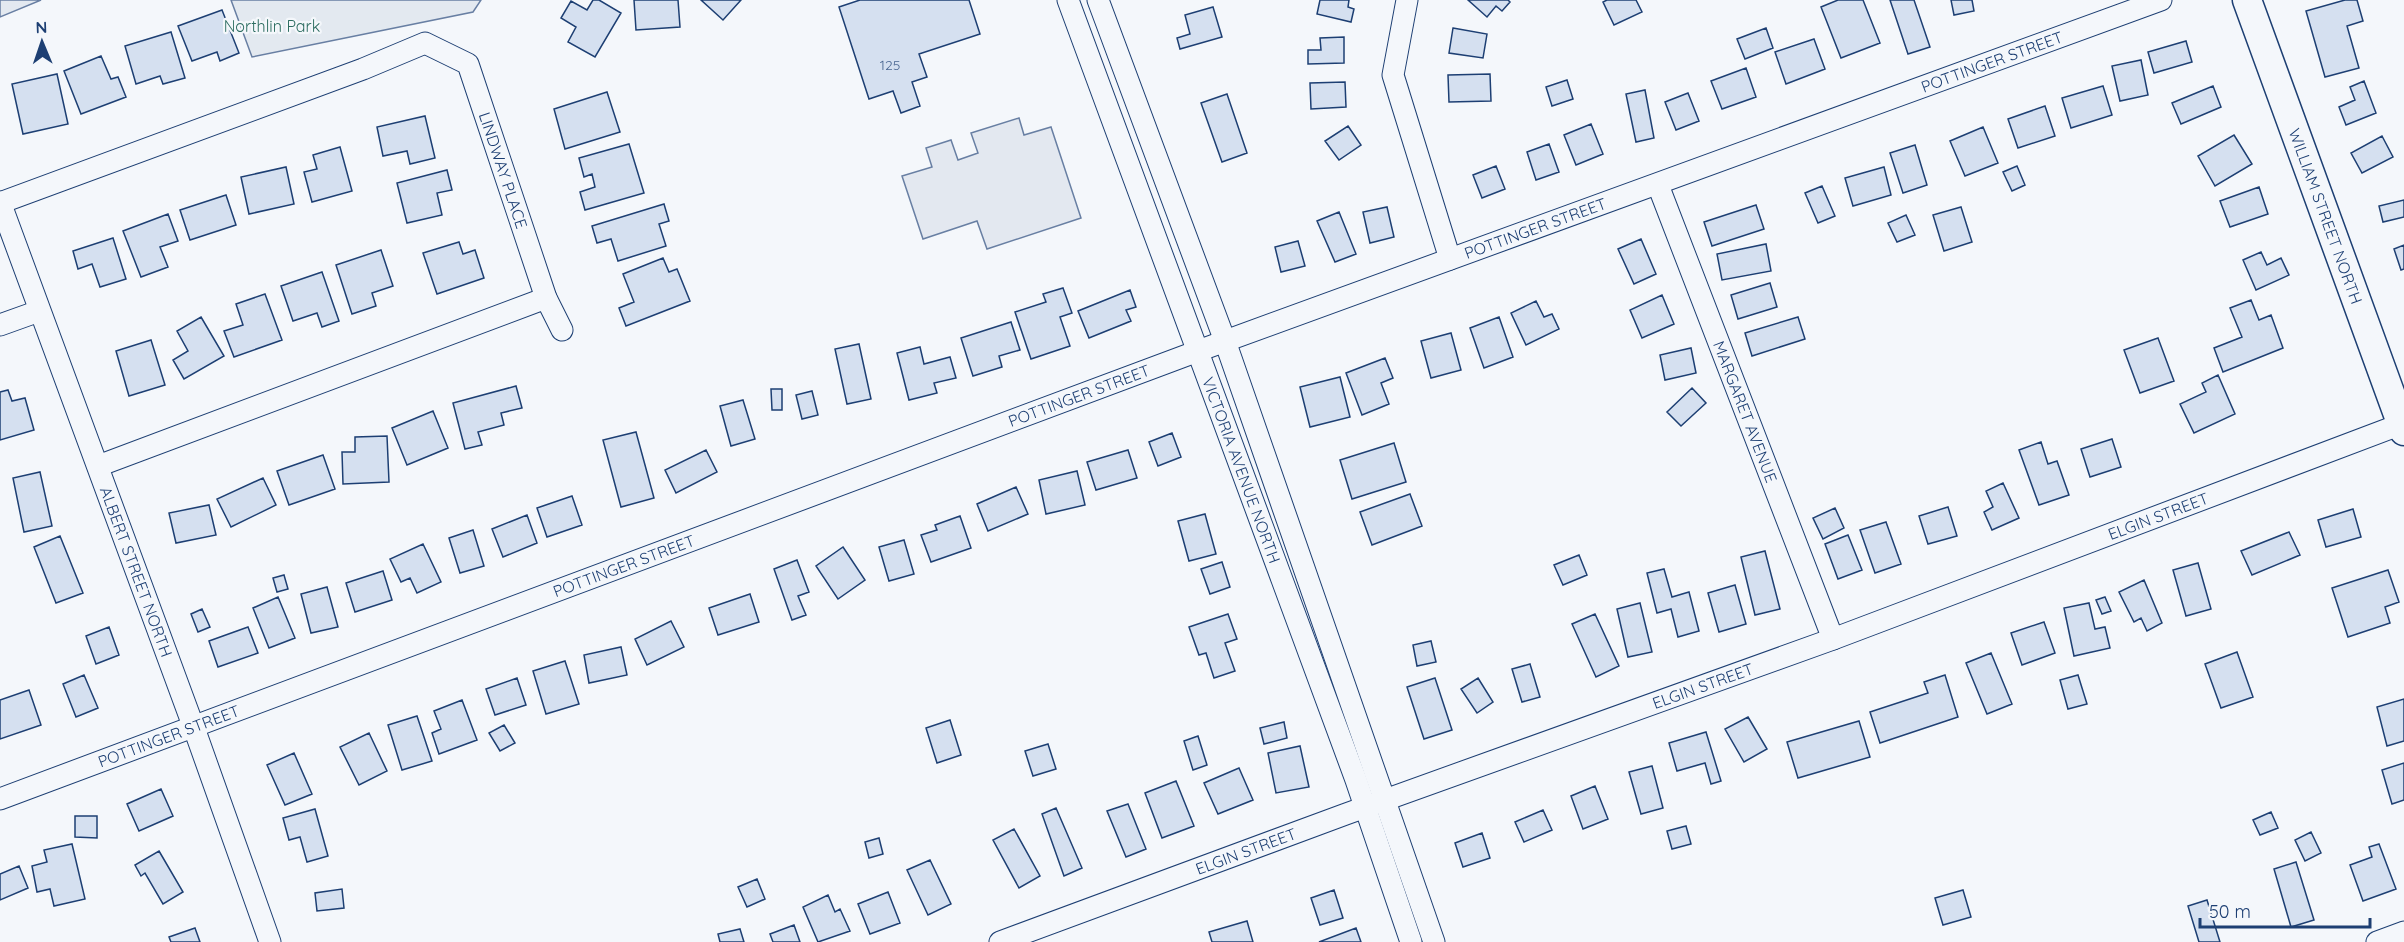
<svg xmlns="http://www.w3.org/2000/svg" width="2404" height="942" viewBox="0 0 2404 942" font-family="Quicksand,sans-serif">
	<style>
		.green { fill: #e3e9f0; stroke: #687fa3; stroke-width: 1.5 }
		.parking { fill: #e3e8f0; stroke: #687fa3; stroke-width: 1.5 }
		.building { fill: #d5e0f0; stroke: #1d3f73; stroke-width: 1.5 }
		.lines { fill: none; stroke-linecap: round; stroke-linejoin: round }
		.street-casing { stroke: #1d3f73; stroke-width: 23 }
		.secondary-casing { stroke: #1d3f73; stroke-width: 31 }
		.street { stroke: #f4f7fb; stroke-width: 21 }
		.secondary { stroke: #f4f7fb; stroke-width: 28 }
		.labels { text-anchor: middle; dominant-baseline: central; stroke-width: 4.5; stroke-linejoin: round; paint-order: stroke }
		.number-label { font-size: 14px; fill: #4b6792 }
		.park-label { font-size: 16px; fill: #2c6c60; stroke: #f4f7fb }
		.street-label { font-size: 16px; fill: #1d3f73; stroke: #f4f7fb }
	</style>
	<rect width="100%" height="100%" fill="#f4f7fb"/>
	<path class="green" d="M0 0H41L0 17Z
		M231 0H481L473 12 252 57Z"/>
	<path class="parking" d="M1019 118 1024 135 1051 127 1081 218 987 249 977 221 923 239 902 176 932 167 926 148 951 140 958 160 978 153 971 133Z"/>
	<path class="building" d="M593 0H599L621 13 595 57 568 42 576 27 561 18 571 1 587 10Z
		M634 0H678L680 27 636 30Z
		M701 0H741L723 20Z
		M860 0H969L980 34 919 54 927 77 912 82 920 106 901 113 893 91 869 99 839 7Z
		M1320 0H1349L1348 7 1354 9 1351 22 1317 14Z
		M1468 0H1508L1510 2 1502 11 1496 6 1487 17Z
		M1607 0H1636L1642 12 1614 25 1603 2Z
		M1838 0H1863L1880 43 1841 58 1821 7Z
		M1890 0H1914L1930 47 1908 54Z
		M1951 0H1972L1974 11 1954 15Z
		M2345 0H2357L2363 21 2347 26 2359 68 2325 77 2306 11Z
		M1213 7 1222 37 1180 49 1177 38 1190 34 1185 15Z
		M222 10 239 53 220 61 217 52 192 61 178 26Z
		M1453 28 1487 34 1483 58 1449 53Z
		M1766 28 1773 48 1745 59 1737 39Z
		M171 32 185 78 163 84 160 76 136 84 125 46Z
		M1344 37V63L1308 64V50H1321L1320 38Z
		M1814 39 1825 69 1786 84 1775 52Z
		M2186 41 2192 62 2154 73 2148 52Z
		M101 56 111 79 118 77 126 97 81 114 64 71Z
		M2141 60 2148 95 2120 101 2112 66Z
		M1746 68 1756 97 1722 109 1711 81Z
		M57 74 68 124 23 134 12 84Z
		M1490 74 1491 101 1449 102 1448 75Z
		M1567 80 1573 99 1552 106 1546 87Z
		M2364 81 2376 113 2346 125 2339 107 2355 100 2350 87Z
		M1345 82 1346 107 1311 109 1310 83Z
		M2103 86 2112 115 2071 128 2062 98Z
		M2213 86 2221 107 2181 124 2172 103Z
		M1645 90 1654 138 1636 142 1626 94Z
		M607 92 620 132 565 149 554 109Z
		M1688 93 1699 121 1676 130 1665 102Z
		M1227 94 1247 153 1222 162 1201 103Z
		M2045 106 2055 136 2018 148 2008 119Z
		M425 116 435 158 410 164 407 151 383 156 377 127Z
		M1591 124 1603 154 1576 165 1564 135Z
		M1348 126 1361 145 1339 160 1325 141Z
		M1983 127 1998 163 1965 176 1950 141Z
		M2234 135 2252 164 2215 186 2198 156Z
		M2382 136 2393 157 2362 173 2351 153Z
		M629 144 644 193 585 210 580 192 595 187 592 174 584 177 579 158Z
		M1549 144 1559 172 1536 180 1527 152Z
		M1915 145 1927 185 1903 193 1890 153Z
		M340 147 352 191 312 202 304 172 317 169 313 155Z
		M1496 166 1505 189 1482 198 1473 175Z
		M2017 166 2025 185 2012 191 2003 172Z
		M286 167 294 204 249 214 241 177Z
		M1884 167 1891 195 1853 206 1845 178Z
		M447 170 452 190 437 193 442 215 407 223 397 183Z
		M1822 186 1835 216 1818 223 1805 193Z
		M2259 187 2268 214 2230 227 2220 201Z
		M226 195 236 225 190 240 180 210Z
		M2404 200V217L2383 222 2379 206Z
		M664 204 669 221 659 224 666 246 618 261 611 239 597 243 592 226Z
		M1756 205 1764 229 1712 246 1704 222Z
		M1387 207 1394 237 1370 243 1363 212Z
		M1961 207 1972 242 1944 251 1933 215Z
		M1339 212 1356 254 1335 262 1317 221Z
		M168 214 178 241 160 247 168 267 141 277 123 231Z
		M1906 215 1915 235 1897 242 1888 223Z
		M113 238 126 279 100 287 92 264 78 269 73 251Z
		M1641 239 1656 274 1634 284 1618 249Z
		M1298 241 1305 266 1281 272 1275 247Z
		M459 242 463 254 475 250 484 278 437 294 423 253Z
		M1766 244 1771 271 1722 280 1717 254Z
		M2404 245V269L2401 270 2394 249Z
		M381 250 393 286 372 293 376 306 352 314 336 265Z
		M2261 252 2267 265 2281 258 2289 275 2256 290 2243 260Z
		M663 258 669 272 677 269 690 301 626 326 619 308 634 302 623 274Z
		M322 272 339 321 322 327 317 313 293 321 281 286Z
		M1770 283 1777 307 1738 319 1731 295Z
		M1063 288 1072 313 1060 317 1070 346 1031 359 1015 312 1046 302 1043 294Z
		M1130 290 1136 307 1126 310 1131 321 1089 338 1078 311Z
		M265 294 282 340 234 357 224 331 243 325 236 304Z
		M1662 295 1674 324 1642 338 1630 310Z
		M2251 300 2259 320 2271 315 2283 348 2223 372 2214 348 2242 337 2230 308Z
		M1536 301 1544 317 1552 314 1559 329 1526 345 1511 313Z
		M201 317 224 356 184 379 173 360 188 351 177 331Z
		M1499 317 1513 357 1484 368 1470 328Z
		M1798 317 1805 339 1752 356 1745 333Z
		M1011 322 1020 350 999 356 1002 367 973 376 961 338Z
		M1451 333 1461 370 1431 378 1421 341Z
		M2158 338 2174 381 2140 393 2124 350Z
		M151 340 165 385 129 396 116 351Z
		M859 344 871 399 847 404 835 349Z
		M920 347 924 364 950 357 956 378 934 383 937 393 909 400 897 353Z
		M1691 348 1696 373 1665 380 1660 355Z
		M1385 358 1393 378 1381 383 1389 404 1362 415 1346 373Z
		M2218 375 2235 414 2194 433 2180 404 2206 392 2202 383Z
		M1340 377 1350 417 1310 427 1300 387Z
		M516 386 522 408 501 413 504 425 478 432 482 445 465 449 453 403Z
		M1692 388 1706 403 1681 426 1667 412Z
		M771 389H782V410H772Z
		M8 390 12 401 25 398 34 430 0 440V392Z
		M812 391 818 415 802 419 796 395Z
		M743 400 755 439 731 446 720 406Z
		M433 411 448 448 407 465 392 428Z
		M636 432 654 498 621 507 603 440Z
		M1172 433 1181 457 1158 466 1149 442Z
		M387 436 389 482 343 484 342 452H355V437Z
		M2112 439 2121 467 2090 477 2081 449Z
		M2041 442 2048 464 2057 461 2069 495 2039 505 2019 450Z
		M1394 443 1406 482 1352 499 1340 460Z
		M706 450 717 472 676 493 665 470Z
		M1128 450 1137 478 1096 490 1087 462Z
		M323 455 335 489 289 505 277 471Z
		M1077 471 1085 505 1046 514 1039 480Z
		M40 472 52 526 24 532 13 478Z
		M263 478 276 505 231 527 217 499Z
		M2003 483 2019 518 1992 530 1984 512 1993 507 1986 491Z
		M1016 487 1028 514 988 531 977 504Z
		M1410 494 1422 526 1372 545 1360 512Z
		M572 496 582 525 547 537 537 508Z
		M209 505 216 535 176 543 169 513Z
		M1948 507 1957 536 1928 544 1919 516Z
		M1835 508 1844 528 1823 539 1813 518Z
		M2353 509 2361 537 2326 547 2318 520Z
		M1205 514 1216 554 1189 561 1178 521Z
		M527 515 537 543 503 557 492 529Z
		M960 516 971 548 931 562 921 535 937 530 935 525Z
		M1886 522 1901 564 1875 573 1860 530Z
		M473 530 484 566 460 573 449 538Z
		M2289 532 2300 555 2252 575 2241 551Z
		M1848 535 1862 570 1838 579 1825 544Z
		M60 536 83 593 56 603 34 547Z
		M904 540 914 574 889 581 879 547Z
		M423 544 441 582 417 593 410 578 401 582 390 559Z
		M843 547 865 580 838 599 816 566Z
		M1765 551 1780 609 1755 615 1741 557Z
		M1579 555 1587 575 1563 585 1554 565Z
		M797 560 809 592 798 596 806 615 792 620 774 569Z
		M1222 562 1230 587 1210 594 1201 569Z
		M2198 563 2211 609 2186 616 2173 570Z
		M1664 569 1672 597 1689 592 1699 631 1678 637 1671 609 1657 613 1647 573Z
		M2388 570 2399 602 2385 607 2390 623 2348 637 2332 588Z
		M383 571 392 600 355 612 346 583Z
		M284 575 288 589 277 592 273 578Z
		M2144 580 2162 623 2147 631 2141 618 2134 622 2119 592Z
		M1735 585 1746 624 1719 632 1708 593Z
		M327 587 338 627 311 633 301 594Z
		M750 594 759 622 718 635 709 608Z
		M278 597 295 638 269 648 253 608Z
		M2105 597 2111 611 2102 614 2096 600Z
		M1640 603 1652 652 1628 657 1617 609Z
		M2089 603 2095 629 2105 627 2110 648 2074 656 2064 608Z
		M202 609 210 627 198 632 191 614Z
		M1228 614 1237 639 1225 643 1235 671 1214 678 1206 653 1199 655 1189 627Z
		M1595 614 1619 666 1596 677 1572 624Z
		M671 621 684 647 647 665 635 639Z
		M2044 622 2055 653 2022 665 2011 633Z
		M109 627 119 655 96 664 86 636Z
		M248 627 258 653 218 667 209 641Z
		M1431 641 1436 662 1417 666 1413 645Z
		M621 647 627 675 589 683 584 655Z
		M2237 652 2253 697 2221 708 2205 664Z
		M1991 653 2012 704 1987 714 1966 663Z
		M565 661 579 704 546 714 533 671Z
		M1530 664 1540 697 1522 702 1512 669Z
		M84 675 98 708 76 717 63 684Z
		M1945 675 1958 717 1880 743 1870 712 1928 693 1924 682Z
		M2078 675 2087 704 2068 709 2060 680Z
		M517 678 526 705 495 715 486 689Z
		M1435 678 1452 730 1424 739 1407 687Z
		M1478 678 1493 702 1477 713 1461 689Z
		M29 690 41 725 0 739V700Z
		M2404 699V741L2387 746 2377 707Z
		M462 700 477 740 439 754 432 733 441 729 434 711Z
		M417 716 432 761 402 770 388 725Z
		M1748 717 1767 749 1744 762 1725 729Z
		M950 720 961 755 937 763 926 728Z
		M1859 721 1870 757 1798 778 1787 742Z
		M1284 722 1287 738 1264 744 1260 728Z
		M504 725 515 743 500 751 489 733Z
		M1706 732 1721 781 1711 784 1705 763 1677 771 1669 743Z
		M369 733 387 771 359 785 340 747Z
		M1198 736 1207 765 1193 770 1184 741Z
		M1048 744 1056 769 1033 776 1025 751Z
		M1300 746 1309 787 1276 793 1268 753Z
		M294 753 312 794 285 805 267 765Z
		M2404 763V800L2392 804 2382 770Z
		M1652 766 1663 808 1641 814 1629 772Z
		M1239 768 1253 800 1218 814 1204 783Z
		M1176 781 1194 826 1162 838 1145 793Z
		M1595 786 1608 819 1583 829 1571 796Z
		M161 789 173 816 139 831 127 804Z
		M1128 804 1146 849 1126 857 1107 811Z
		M1056 808 1082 868 1064 876 1042 814Z
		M315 809 328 856 307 862 300 837 289 840 283 818Z
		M1543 810 1552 830 1524 842 1515 822Z
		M2271 812 2278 828 2260 835 2253 820Z
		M75 816H97V838L75 837Z
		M1686 826 1691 844 1672 849 1667 831Z
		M1014 829 1040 876 1019 888 993 840Z
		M2311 832 2321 853 2305 861 2295 840Z
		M1482 833 1490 858 1463 867 1455 843Z
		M879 838 883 854 869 858 865 842Z
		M72 844 85 899 54 906 50 889 37 892 32 866 47 862 44 850Z
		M2379 844 2396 889 2363 901 2350 865 2372 857 2369 847Z
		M159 851 183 892 163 904 145 873 141 876 135 865Z
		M930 860 951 904 928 915 907 870Z
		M2296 862 2314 920 2291 927 2274 869Z
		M19 866 28 888 0 900V874Z
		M757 879 765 899 747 907 738 887Z
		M342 889 344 908 317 911 315 893Z
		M1334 890 1343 918 1320 925 1311 898Z
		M1963 890 1971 917 1943 925 1935 898Z
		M888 892 900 923 870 934 858 904Z
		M828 895 835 912 840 909 850 931 818 942 803 907Z
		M2207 900 2220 942H2199L2188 906Z
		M1247 921 1253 942H1212L1209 932Z
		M794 925 800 942H773L770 934Z
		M195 928 200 942H171L169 937Z
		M1356 928 1361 942H1319Z
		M740 929 744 942H720L718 934Z"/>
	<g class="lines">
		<defs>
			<g id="street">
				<path id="s1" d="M1068 0 1356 780 1411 942"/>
				<path d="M1098 0 1225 341 1434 942"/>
				<path d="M1407 0 1393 75 1450 259"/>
				<path id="s2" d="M1658 185 1833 639"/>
				<path id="s3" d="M0 202 194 728 270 942"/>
				<path id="s4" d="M0 203 363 69 425 43 468 64 546 298 562 330"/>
				<path d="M0 325 39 311"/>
				<path d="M98 466 546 298"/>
				<path id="s5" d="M0 799 1198 351 2161 0"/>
				<path id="s6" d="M1000 942 1346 814 1833 639 2404 423"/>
				<path d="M2377 942 2404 932"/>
			</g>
			<g id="secondary">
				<path id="s7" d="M2247 0 2404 431"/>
			</g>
		</defs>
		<use href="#street" class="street-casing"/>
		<use href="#secondary" class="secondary-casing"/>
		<use href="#street" class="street"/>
		<use href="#secondary" class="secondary"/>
	</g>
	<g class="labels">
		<g class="number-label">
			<text x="890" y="65">125</text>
		</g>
		<g class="park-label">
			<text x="272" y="26">Northlin Park</text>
		</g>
		<g class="street-label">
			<text stroke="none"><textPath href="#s5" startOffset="2124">POTTINGER STREET</textPath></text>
			<text stroke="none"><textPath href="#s4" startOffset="614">LINDWAY PLACE</textPath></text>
			<text stroke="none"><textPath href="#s7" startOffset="230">WILLIAM STREET NORTH</textPath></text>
			<text stroke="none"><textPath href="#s5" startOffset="1638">POTTINGER STREET</textPath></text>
			<text stroke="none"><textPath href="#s5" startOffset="1152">POTTINGER STREET</textPath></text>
			<text stroke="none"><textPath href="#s2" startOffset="243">MARGARET AVENUE</textPath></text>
			<text stroke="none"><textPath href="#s1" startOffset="501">VICTORIA AVENUE NORTH</textPath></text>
			<text stroke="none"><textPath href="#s6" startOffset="1234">ELGIN STREET</textPath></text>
			<text stroke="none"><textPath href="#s5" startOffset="666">POTTINGER STREET</textPath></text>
			<text stroke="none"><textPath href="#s3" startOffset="394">ALBERT STREET NORTH</textPath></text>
			<text stroke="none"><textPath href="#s6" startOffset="748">ELGIN STREET</textPath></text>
			<text stroke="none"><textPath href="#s5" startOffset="180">POTTINGER STREET</textPath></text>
			<text stroke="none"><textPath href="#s6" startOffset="262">ELGIN STREET</textPath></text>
		</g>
	</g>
	<g transform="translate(42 42) rotate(358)" stroke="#f4f7fb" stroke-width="4.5" paint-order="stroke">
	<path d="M0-4.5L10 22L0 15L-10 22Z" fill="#1d3f73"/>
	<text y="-9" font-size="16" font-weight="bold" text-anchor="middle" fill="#1d3f73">N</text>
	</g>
	<path d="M2200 918v9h170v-9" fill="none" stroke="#1d3f73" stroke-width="3"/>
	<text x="2209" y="918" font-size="18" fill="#1d3f73" stroke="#f4f7fb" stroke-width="4.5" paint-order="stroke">50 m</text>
</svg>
